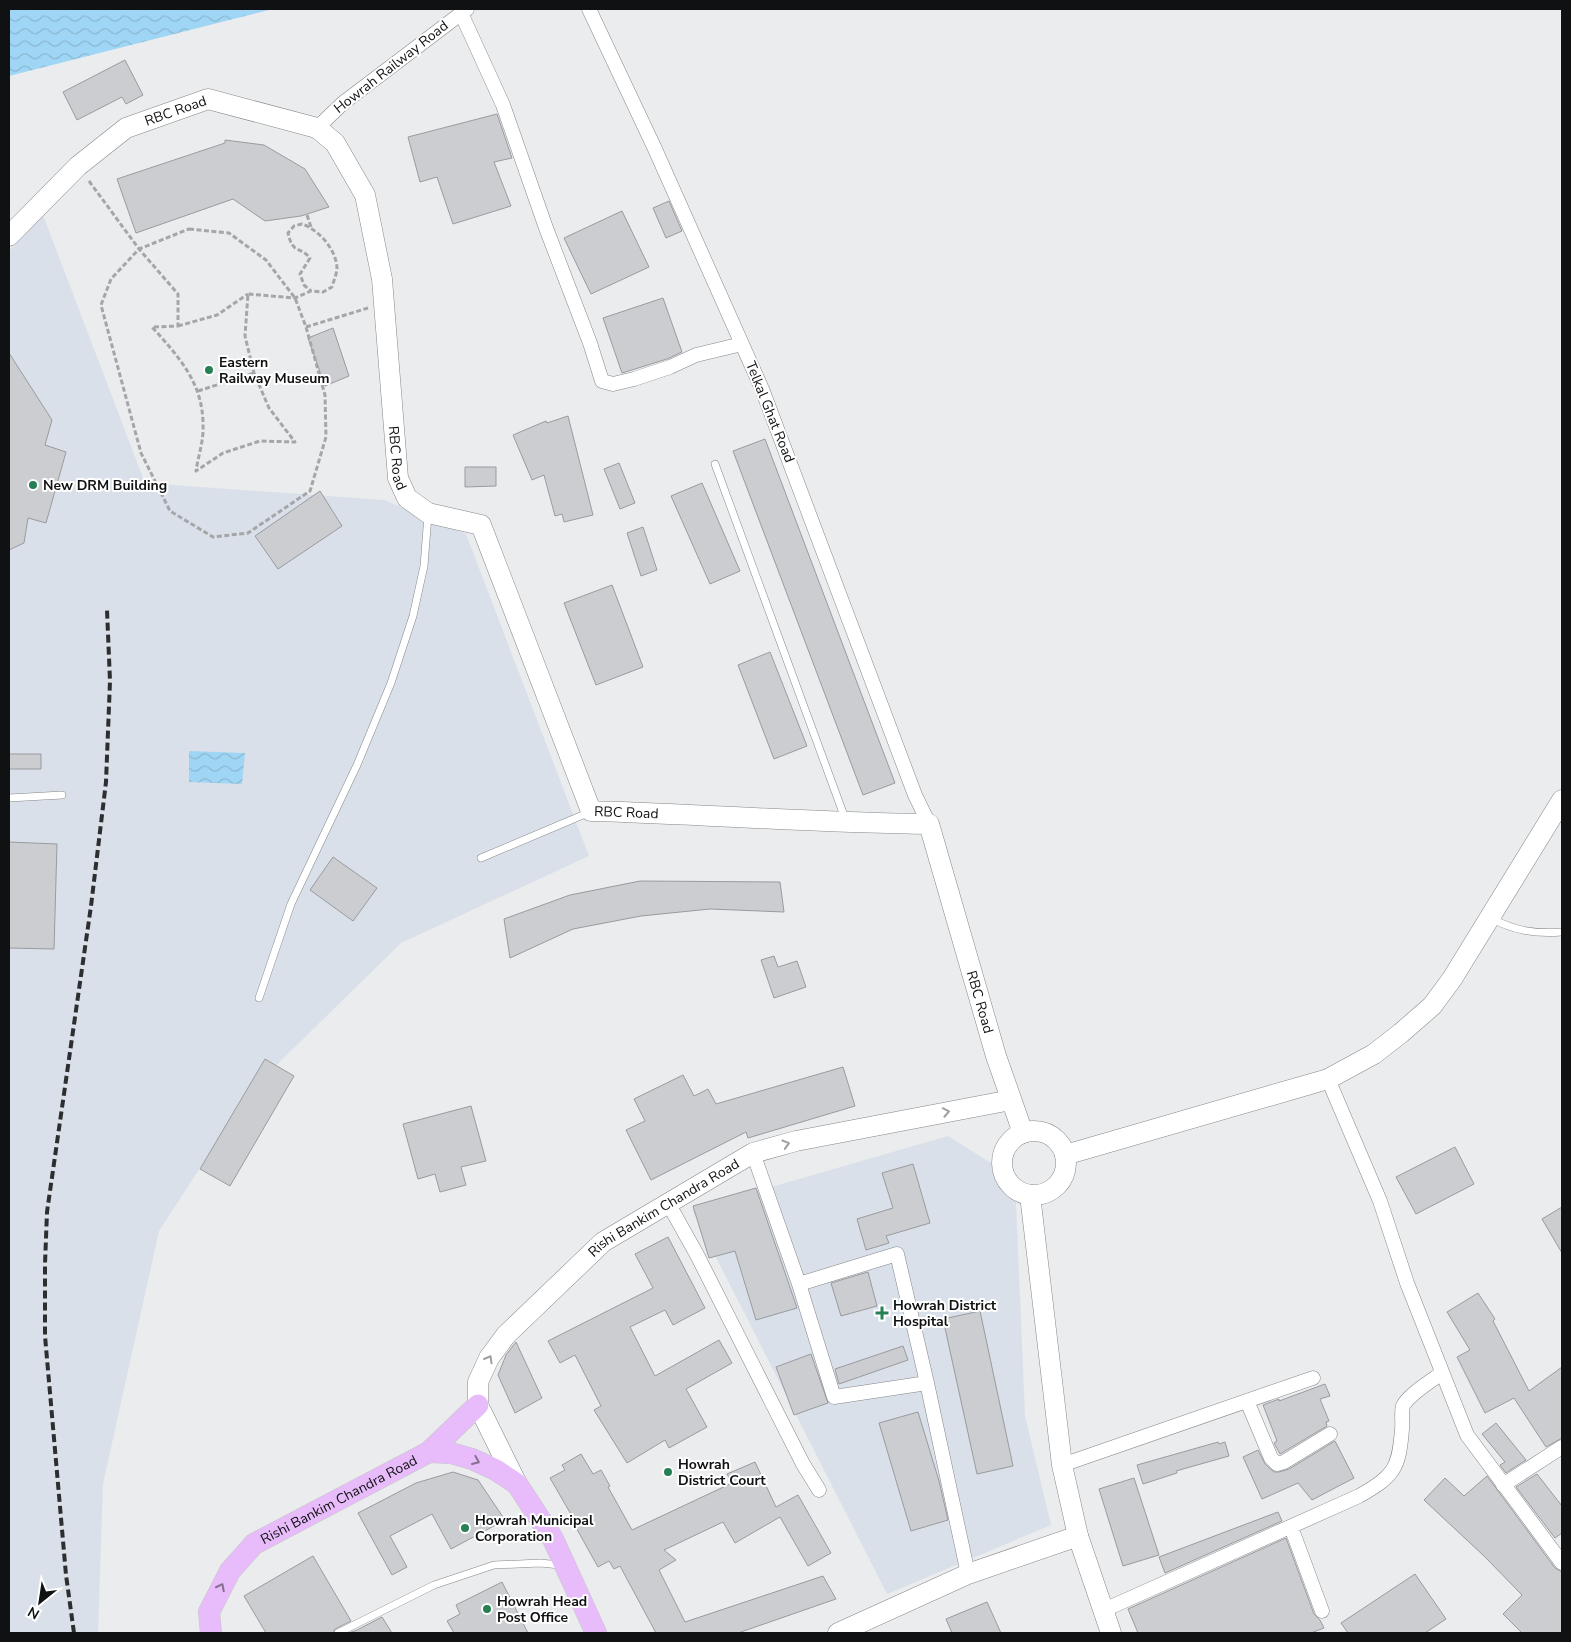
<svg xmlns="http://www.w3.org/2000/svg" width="1571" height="1642" viewBox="0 0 1571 1642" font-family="'Nunito Sans',sans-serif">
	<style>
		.built { fill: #dae0e9 }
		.water { fill: url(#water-waves) }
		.building { fill: #cbcdd0; stroke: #999b9e }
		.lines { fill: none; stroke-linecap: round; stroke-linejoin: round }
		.lane-casing { stroke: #858789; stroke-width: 8 }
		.street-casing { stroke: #858789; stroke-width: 15 }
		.secondary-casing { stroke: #858789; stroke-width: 21 }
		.primary-casing { stroke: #c6c6c6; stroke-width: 22 }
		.path { stroke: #a5a6a8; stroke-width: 3; stroke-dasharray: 5 2.5; stroke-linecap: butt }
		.lane { stroke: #fff; stroke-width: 7 }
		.street { stroke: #fff; stroke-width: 14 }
		.secondary { stroke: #fff; stroke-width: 20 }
		.primary { stroke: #e8bcfa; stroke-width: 21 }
		.rail { stroke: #2d2e2f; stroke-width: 4; stroke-dasharray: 8 4; stroke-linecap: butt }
		.oneway { stroke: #9fa0a0 }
		.oneway2 { stroke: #876f92 }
		.poi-dot { fill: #277f54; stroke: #fff; stroke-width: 2 }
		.labels { text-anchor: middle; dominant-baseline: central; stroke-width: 4; stroke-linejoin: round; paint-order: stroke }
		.street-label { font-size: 14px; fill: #101112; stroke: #fff }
		.poi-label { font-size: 14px; font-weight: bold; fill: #101112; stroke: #fff; text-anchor: start }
	</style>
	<defs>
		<pattern id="water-waves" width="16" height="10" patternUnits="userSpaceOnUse" patternTransform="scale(1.25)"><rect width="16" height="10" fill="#a0d6f5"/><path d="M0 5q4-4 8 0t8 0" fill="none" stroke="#89b7d1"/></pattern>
	</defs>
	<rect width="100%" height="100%" fill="#eaecee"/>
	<path class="built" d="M43 215 145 483 384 500 466 534 589 856 401 943 250 1091 159 1231 103 1484 98 1633H9V251Z
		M948 1136 1015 1178 1025 1416 1051 1525 887 1594 692 1210Z"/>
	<path class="water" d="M9 9H273L9 76Z
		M189 751 245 753 242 784 189 782Z"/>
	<path class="building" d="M125 60 143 95 126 104 122 97 77 120 63 92Z
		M497 114 512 158 494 162 511 206 453 224 437 177 420 182 408 137Z
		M225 140 264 145 305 169 329 207 301 216 265 221 233 199 136 233 117 179 225 143Z
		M669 201 682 231 666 238 653 208Z
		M622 211 649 267 591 294 564 238Z
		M663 298 682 352 667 359 622 373 603 318Z
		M333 328 349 376 325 386 308 338Z
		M9 353 52 420 45 445 66 452 46 523 28 518 24 543 9 550Z
		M568 416 593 515 564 522 562 514 555 516 544 475 532 480 513 435 546 421 547 423Z
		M765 439 895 783 863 795 733 451Z
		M619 463 635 503 620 509 604 469Z
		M465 467H496V486L465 487Z
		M702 483 740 571 710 584 671 496Z
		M320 491 342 526 278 569 255 536Z
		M643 527 657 570 641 576 627 533Z
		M612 585 643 667 596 685 564 603Z
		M770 652 807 746 774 759 738 665Z
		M9 754H41V769H9Z
		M9 842 57 844 54 949 9 948Z
		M333 857 377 888 353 921 310 890Z
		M640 881 780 882 784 912 710 909 641 916 573 929 510 958 504 919 570 895Z
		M774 956 778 967 797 961 806 987 774 998 761 960Z
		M265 1059 294 1076 230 1186 200 1169Z
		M843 1067 855 1106 748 1138 746 1132 651 1180 626 1130 645 1121 634 1099 683 1075 694 1096 708 1089 716 1104Z
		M471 1106 486 1161 461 1167 466 1185 440 1192 435 1174 418 1179 403 1124Z
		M1455 1147 1474 1184 1416 1214 1396 1177Z
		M913 1164 930 1223 886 1236 889 1243 866 1250 857 1219 893 1208 882 1173Z
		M756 1188 797 1308 756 1320 735 1251 709 1258 693 1206Z
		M1562 1207V1253L1542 1219Z
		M668 1237 705 1308 673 1325 665 1310 630 1327 655 1376 719 1340 732 1363 686 1389 707 1427 669 1448 665 1440 627 1463 594 1410 601 1406 575 1355 560 1363 548 1341 653 1288 635 1254Z
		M868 1272 877 1306 841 1316 831 1283Z
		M1478 1293 1495 1319 1493 1321 1529 1391 1562 1367V1438L1546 1447 1514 1398 1485 1413 1457 1357 1470 1350 1447 1312Z
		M980 1311 1013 1466 977 1474 943 1319Z
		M516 1342 542 1398 515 1413 498 1375 506 1355Z
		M903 1346 908 1360 839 1384 835 1369Z
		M811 1354 828 1403 794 1415 776 1367Z
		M1325 1384 1330 1396 1320 1399 1329 1421 1326 1422 1327 1426 1280 1454 1274 1443 1277 1441 1263 1405 1279 1399V1401Z
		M918 1412 939 1481 948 1520 911 1531 879 1423Z
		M1496 1423 1526 1460 1506 1473 1500 1465 1505 1462 1482 1434Z
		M1335 1441 1354 1478 1312 1500 1298 1483 1262 1499 1243 1457 1258 1450 1265 1464 1274 1472H1279L1289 1469Z
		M1218 1442 1219 1444 1225 1442 1229 1456 1176 1471 1177 1473 1143 1484 1137 1465Z
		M581 1454 593 1474 601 1470 610 1486 608 1487 632 1530 732 1483 727 1474 755 1462 776 1507 798 1495 831 1553 808 1566 780 1517 735 1543 723 1522 664 1550 676 1560 659 1570 685 1622 823 1576 836 1599 738 1633H656L620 1566 614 1569 609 1561 598 1567 574 1524 576 1523 550 1478 565 1470 562 1465Z
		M453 1472 478 1480 505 1520 451 1549 432 1514 390 1536 407 1567 392 1575 358 1513 416 1483Z
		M1537 1474 1562 1506V1533L1555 1538 1516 1487Z
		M1487 1476 1555 1568 1562 1572V1633H1522L1503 1614 1522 1595 1484 1556 1424 1500 1445 1478 1464 1496Z
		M1134 1478 1159 1555 1123 1566 1099 1489Z
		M1278 1512 1282 1521 1165 1573 1159 1557Z
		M1286 1538 1314 1614 1320 1620 1324 1628 1311 1633H1138L1128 1609Z
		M313 1556 351 1621 335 1629 333 1633H266L244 1596Z
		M1415 1574 1446 1619 1425 1633H1348L1341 1623Z
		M502 1582 528 1633H454L447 1621 460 1614 456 1605Z
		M987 1602 1001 1633H952L946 1619Z
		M382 1617 392 1633H349L357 1630Z"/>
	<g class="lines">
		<defs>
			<path id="lane" d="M715 464 846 821
				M9 798 62 795
				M481 858 590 812
				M1490 918C1516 931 1534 934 1562 932
				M259 998 291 904 357 765 391 683 413 616 424 566 428 515
				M338 1633 434 1585 494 1565 540 1563 560 1565"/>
			<path id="street" d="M589 9 655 149 762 389 915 795 929 824
				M461 13 503 105 546 228 590 343 602 381 613 384 634 379 670 367 696 355 742 344
				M317 128 343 103 467 9
				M1328 1079 1380 1201 1407 1283 1467 1435 1562 1563
				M753 1153 799 1284
				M668 1203 696 1253 803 1464 819 1490
				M927 1383 834 1397 799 1284 897 1254 927 1383 968 1574
				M1247 1401 1271 1458 1277 1464 1284 1462 1330 1434
				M1062 1465 1313 1378
				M1503 1485 1562 1447
				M1291 1527 1322 1611
				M1104 1610 1359 1496C1394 1476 1399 1469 1402 1429 1403 1423 1401 1412 1403 1406 1408 1395 1431 1381 1442 1373"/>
			<g id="secondary">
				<path id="s1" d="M9 236 78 166 126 128 208 99 317 128 335 143 365 195 382 279 398 478 407 498 428 513 481 525 591 811C703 814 816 823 929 824L996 1056 1023 1133"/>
				<circle cx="1034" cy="1163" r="32"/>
				<path d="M1065 1155 1328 1079 1374 1054 1401 1033 1432 1006 1452 979 1562 800"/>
				<path d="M1030 1195 1062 1465 1078 1536 1111 1633"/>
				<path id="s2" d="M517 1484 478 1405V1382L489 1358 506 1335 603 1242 753 1153 796 1141 1011 1100"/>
				<path d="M838 1633 968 1574 1078 1536"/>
			</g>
			<g id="primary">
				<path d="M429 1452 478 1405"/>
				<path id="s3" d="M211 1633 209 1612 230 1571 254 1544 429 1452 451 1453 472 1459 496 1470 517 1484 553 1539 596 1633"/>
			</g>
		</defs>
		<use href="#lane" class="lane-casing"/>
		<use href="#street" class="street-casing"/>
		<use href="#secondary" class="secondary-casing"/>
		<use href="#primary" class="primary-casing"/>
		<path class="path" d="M89 181 139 249 178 294V326L152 327C179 357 203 383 203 425 204 440 198 457 196 471L223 453 260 441 295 442 269 408 254 373 245 336 248 294 295 298 311 291 323 292 332 287C333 282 337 274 337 268 336 249 319 230 302 224L294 226 288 233C293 255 299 245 310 258L300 274 304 285 311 291
			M307 215 311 227
			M189 229 229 233 266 260 295 298 306 327 325 395 326 437 310 491 248 533 213 537 170 511 141 453 101 305 111 279 139 249Z
			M178 326 217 315 248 294
			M306 327 368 308
			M198 391 254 373"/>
		<use href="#lane" class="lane"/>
		<use href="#street" class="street"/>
		<use href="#secondary" class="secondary"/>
		<use href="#primary" class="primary"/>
		<path class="rail" d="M74 1633 66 1575 45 1336V1264L47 1212 91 906 106 782 110 681 107 610"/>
	</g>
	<defs><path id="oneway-chevron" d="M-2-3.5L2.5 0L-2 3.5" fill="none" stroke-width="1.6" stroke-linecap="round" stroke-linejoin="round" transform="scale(1.25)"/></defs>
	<g class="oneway">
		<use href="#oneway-chevron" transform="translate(946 1112) rotate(-11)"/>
		<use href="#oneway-chevron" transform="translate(786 1144) rotate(-16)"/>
		<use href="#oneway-chevron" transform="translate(489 1359) rotate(-60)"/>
	</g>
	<g class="oneway2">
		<use href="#oneway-chevron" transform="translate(476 1461) rotate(23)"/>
		<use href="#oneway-chevron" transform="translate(221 1587) rotate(-63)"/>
	</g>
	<g class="poi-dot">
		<circle cx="209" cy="370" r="5"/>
		<circle cx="33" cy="485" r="5"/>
		<path d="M879.5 1305.5h5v5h5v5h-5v5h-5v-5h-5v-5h5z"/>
		<circle cx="668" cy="1472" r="5"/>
		<circle cx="465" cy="1528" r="5"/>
		<circle cx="487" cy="1609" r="5"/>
	</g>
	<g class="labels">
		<g class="street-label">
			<text transform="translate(391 67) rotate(-38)">Howrah Railway Road</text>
			<text stroke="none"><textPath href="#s1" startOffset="212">RBC Road</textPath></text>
			<text transform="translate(770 412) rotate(68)">Telkal Ghat Road</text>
			<text stroke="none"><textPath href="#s1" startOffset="708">RBC Road</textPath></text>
			<text stroke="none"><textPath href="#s1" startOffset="1172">RBC Road</textPath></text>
			<text stroke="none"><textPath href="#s1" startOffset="1660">RBC Road</textPath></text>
			<text stroke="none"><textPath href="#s2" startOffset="370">Rishi Bankim Chandra Road</textPath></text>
			<text stroke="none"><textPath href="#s3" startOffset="199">Rishi Bankim Chandra Road</textPath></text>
		</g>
		<g class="poi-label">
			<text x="219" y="362">Eastern<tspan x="219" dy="16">Railway Museum</tspan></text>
			<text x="43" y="485">New DRM Building</text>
			<text x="893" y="1305">Howrah District<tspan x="893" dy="16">Hospital</tspan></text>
			<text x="678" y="1464">Howrah<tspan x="678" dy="16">District Court</tspan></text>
			<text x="475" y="1520">Howrah Municipal<tspan x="475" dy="16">Corporation</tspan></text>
			<text x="497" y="1601">Howrah Head<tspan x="497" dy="16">Post Office</tspan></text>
		</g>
	</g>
	<rect width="1571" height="1642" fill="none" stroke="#101112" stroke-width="20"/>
	<g transform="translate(40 1602) rotate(210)" stroke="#ffffff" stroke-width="4" paint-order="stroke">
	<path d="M0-4L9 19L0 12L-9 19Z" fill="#101112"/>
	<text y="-8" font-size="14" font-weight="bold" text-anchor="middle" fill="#101112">N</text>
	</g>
</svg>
